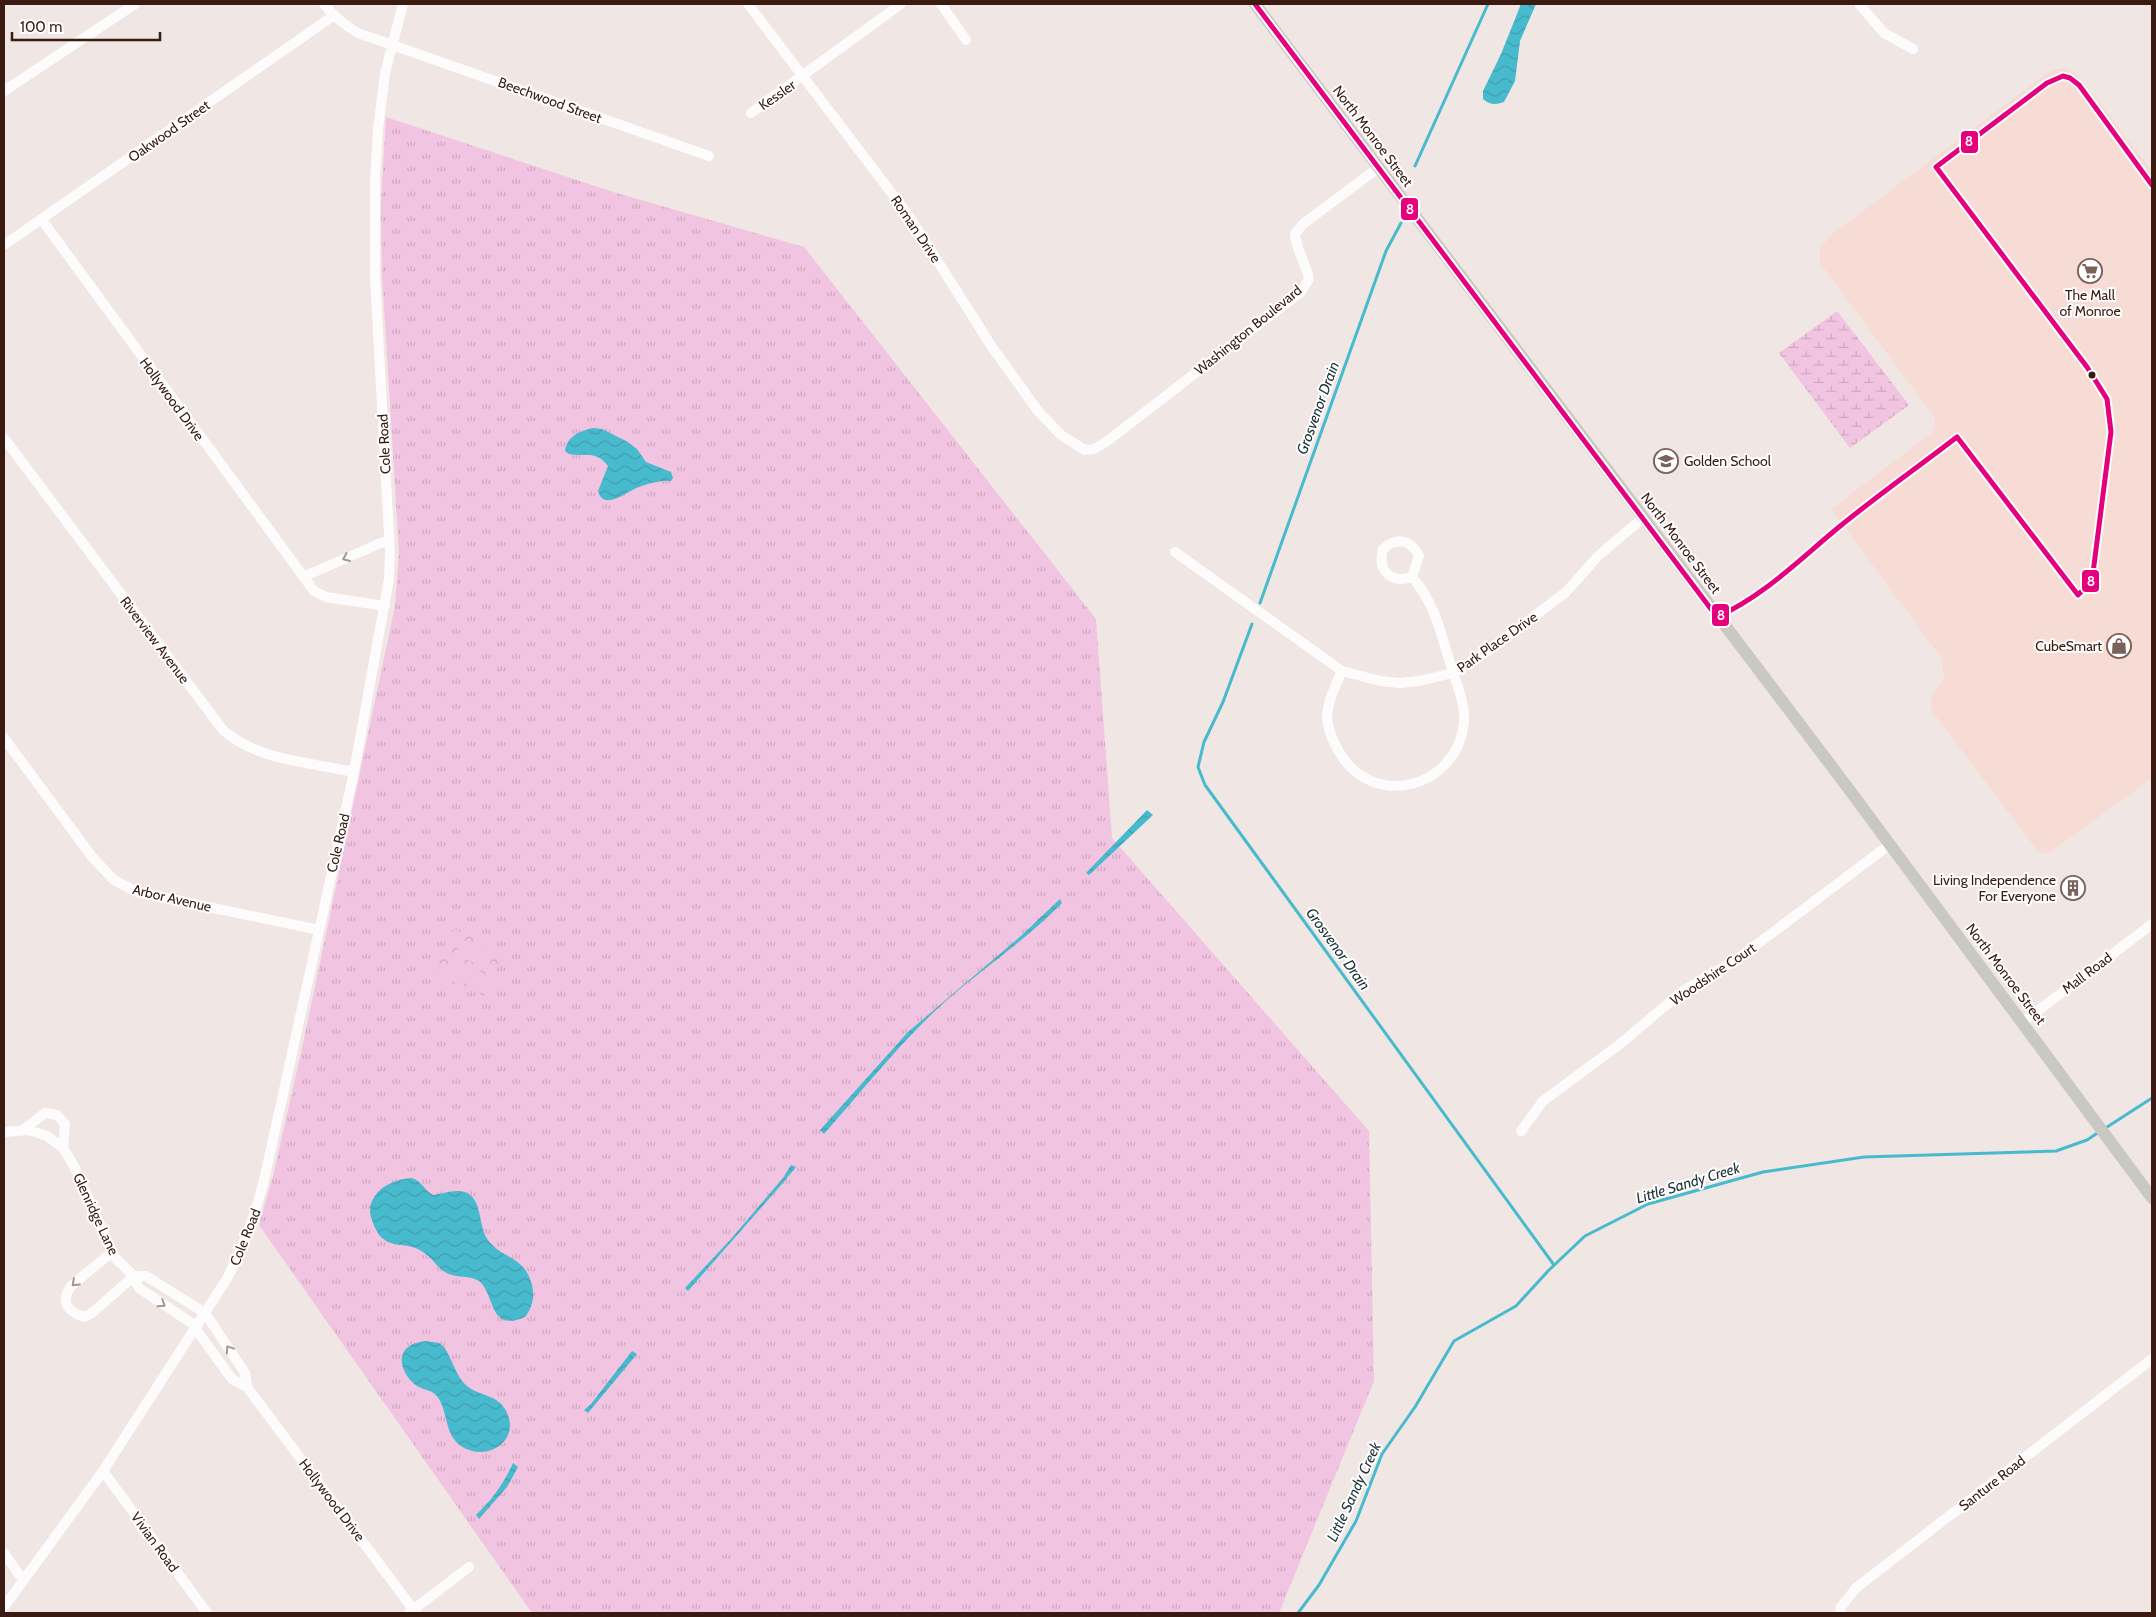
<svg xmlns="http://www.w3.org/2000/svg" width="2156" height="1617" viewBox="0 0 2156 1617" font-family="Cabin,sans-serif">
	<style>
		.built { fill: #f6dcd5 }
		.grass { fill: url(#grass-tufts) }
		.wetland { fill: url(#wetland-marsh) }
		.park { fill: url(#park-crowns) }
		.garden { fill: #f1c4e1 }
		.water { fill: url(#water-waves) }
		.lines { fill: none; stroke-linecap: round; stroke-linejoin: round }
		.stream { stroke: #48bacd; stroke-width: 3 }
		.minor { stroke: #fdfbfb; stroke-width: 10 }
		.major { stroke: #cac8c3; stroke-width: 12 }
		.bus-1-casing { stroke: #fff; stroke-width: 9 }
		.bus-1 { stroke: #e5007d; stroke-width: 5 }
		.oneway { stroke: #a59692 }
		.bus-dot { fill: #3a1a11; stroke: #fff; stroke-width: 2 }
		.labels { text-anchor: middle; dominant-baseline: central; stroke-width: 4; stroke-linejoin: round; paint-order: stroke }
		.street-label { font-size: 14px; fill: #3a1a11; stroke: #fff }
		.poi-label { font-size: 14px; fill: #3a1a11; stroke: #fff; text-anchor: end }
		.water-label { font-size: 15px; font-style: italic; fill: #1d3339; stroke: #fff }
		.line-badge { stroke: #fff; stroke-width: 2 }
		.badge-label { font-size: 14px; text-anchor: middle; font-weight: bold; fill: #fff }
	</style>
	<defs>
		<pattern id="grass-tufts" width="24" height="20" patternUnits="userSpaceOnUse" patternTransform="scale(1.25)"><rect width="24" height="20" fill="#f1c4e1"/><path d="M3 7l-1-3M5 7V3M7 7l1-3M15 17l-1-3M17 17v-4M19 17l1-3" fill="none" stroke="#cfa8c0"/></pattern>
		<pattern id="wetland-marsh" width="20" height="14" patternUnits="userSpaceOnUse" patternTransform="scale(1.25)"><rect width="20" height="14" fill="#f1c4e1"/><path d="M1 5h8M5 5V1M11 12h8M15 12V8" fill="none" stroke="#cfa8c0"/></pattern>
		<pattern id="park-crowns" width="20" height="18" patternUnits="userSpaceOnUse" patternTransform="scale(1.25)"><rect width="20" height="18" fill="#f1c4e1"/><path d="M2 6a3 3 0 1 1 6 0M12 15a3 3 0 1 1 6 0" fill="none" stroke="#cfa8c0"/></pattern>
		<pattern id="water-waves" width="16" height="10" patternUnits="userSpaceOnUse" patternTransform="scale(1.25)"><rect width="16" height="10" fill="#48bacd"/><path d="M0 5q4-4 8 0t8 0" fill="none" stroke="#409faf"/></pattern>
	</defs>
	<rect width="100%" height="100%" fill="#f0e6e3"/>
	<path class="built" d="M2067 68 2079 76 2149 167 2152 168V778L2049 853H2043L2037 850 1931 710V697L1944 679 1942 659 1831 509 1932 433 1935 425V418L1820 263V248L1831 235 2052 70Z"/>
	<path class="grass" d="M386 117 613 192 804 247 1096 619 1112 838 1369 1131 1374 1381 1279 1613H532L259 1225 273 1176 301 1053 395 606 399 553 382 273 381 202Z"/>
	<path class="wetland" d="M1837 311 1909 405 1850 448 1779 353Z"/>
	<path class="park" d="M454 929 504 953 484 996 434 973Z"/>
	<path class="garden" d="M462 939 494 954 487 969 455 954Z
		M453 959 485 974 478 989 446 974Z"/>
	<path class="water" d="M1521 4H1536L1520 41 1515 81 1504 102C1495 105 1490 105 1483 99V91L1501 54Z
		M593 428 602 429 626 441 637 449 646 462 671 472 673 478 671 481C662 480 647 484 639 487 627 491 604 512 598 491L608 466C594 446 574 461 565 451 567 436 580 431 593 428Z
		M1147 810 1153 815 1089 875 1086 873Z
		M1060 899 1062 903C1024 942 977 972 937 1009 896 1048 861 1092 824 1134L820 1130 908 1032 1022 935Z
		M791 1165 796 1167 782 1184 688 1291 685 1288 730 1240 783 1178Z
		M412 1178C422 1181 424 1190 433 1195 444 1194 456 1188 467 1193 483 1201 478 1227 488 1240 503 1260 524 1255 532 1285 535 1297 532 1308 525 1317 488 1333 496 1295 479 1281 470 1275 458 1278 449 1274 438 1270 433 1258 423 1252 403 1238 383 1255 372 1220 368 1210 370 1201 378 1192 386 1183 400 1179 412 1178Z
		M426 1341 439 1343 444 1347C452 1358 456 1377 467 1386 479 1396 496 1394 505 1409 523 1439 488 1464 461 1446 445 1435 448 1414 439 1399 433 1389 425 1391 417 1386 408 1380 400 1367 402 1357 404 1346 416 1342 426 1341Z
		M632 1351 637 1354 588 1413 584 1410 591 1404Z
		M513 1463 518 1467 507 1487 479 1519 476 1515C492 1500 504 1483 513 1463Z"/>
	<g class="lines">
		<path class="stream" d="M1415 166 1488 4
			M1260 603 1386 251 1401 223
			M1252 624 1223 702 1204 742 1198 767 1205 785 1554 1265
			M2104 1129 2152 1098
			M1298 1613 1319 1585 1356 1521 1382 1454 1415 1407 1454 1341 1516 1306 1549 1270 1585 1236 1648 1204 1763 1172 1864 1157 2056 1151 2087 1140 2099 1132"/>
		<path class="minor" d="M324 4C334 17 344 25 358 33L709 156
			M748 4 909 216 992 347 1038 411 1061 435 1085 450 1094 449 1106 442 1301 292 1309 279C1306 263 1296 250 1295 234L1303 224 1378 168
			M941 4 966 40
			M1859 4 1884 33 1913 49
			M4 91 135 4
			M751 113 901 4
			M42 220 314 591 326 597 385 606
			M4 245 333 16
			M4 438 223 730C256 760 312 763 354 772
			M1175 552 1342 671 1380 681 1400 683 1419 681 1453 673 1495 646 1566 592 1598 556 1643 518
			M303 577 390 539
			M1342 671C1336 685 1327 702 1327 718 1328 729 1333 741 1338 750 1371 811 1458 789 1464 722 1466 703 1455 681 1450 663 1440 630 1435 604 1412 577L1419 556C1410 539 1397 537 1383 549 1377 571 1391 584 1412 577
			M4 738 93 858 114 880 137 892 319 930
			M2023 1022 2152 924
			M23 1130 45 1113 57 1115 65 1124 63 1148
			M1521 1131 1543 1101 1620 1044 1684 990 1739 958 1889 845
			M4 1132 28 1130 38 1133 47 1136 63 1148 74 1166 115 1258 134 1276 139 1288 196 1326
			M112 1252 71 1286C60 1302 67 1311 84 1317L92 1313 134 1276
			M134 1276H146L205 1313 245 1373 247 1387
			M195 1328 232 1379 247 1387 416 1613
			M103 1471 207 1613
			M4 1553 23 1580
			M4 1607 103 1471 226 1280C244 1247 256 1213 265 1176L354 772 389 579 390 553 375 277V179L378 129 385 73 403 4
			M409 1613 469 1567
			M1840 1613 1841 1607 1856 1588 2152 1359"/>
		<path class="major" d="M1255 4 1845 784 2152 1198"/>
		<defs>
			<path id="bus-1" d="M1255 4 1717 617C1764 596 1800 559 1839 527 1877 496 1918 467 1957 437L2078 595 2090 583 2093 573 2111 432 2107 399 2087 367 1936 167 2047 83 2063 76 2070 78 2079 85 2152 185"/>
		</defs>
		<use href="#bus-1" class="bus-1-casing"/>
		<use href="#bus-1" class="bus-1"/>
	</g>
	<defs><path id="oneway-chevron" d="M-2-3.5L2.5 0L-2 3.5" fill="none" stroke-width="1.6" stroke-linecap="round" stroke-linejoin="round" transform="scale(1.25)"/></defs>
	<g class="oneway">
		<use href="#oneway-chevron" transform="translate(346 558) rotate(156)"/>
		<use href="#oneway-chevron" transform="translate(75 1283) rotate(137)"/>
		<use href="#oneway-chevron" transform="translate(162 1304) rotate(33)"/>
		<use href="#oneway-chevron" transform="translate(229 1349) rotate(-124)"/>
	</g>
	<defs>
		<symbol id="supermarket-ring" viewBox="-11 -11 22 22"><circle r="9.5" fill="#fff" stroke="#7a615a" stroke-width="1.5"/><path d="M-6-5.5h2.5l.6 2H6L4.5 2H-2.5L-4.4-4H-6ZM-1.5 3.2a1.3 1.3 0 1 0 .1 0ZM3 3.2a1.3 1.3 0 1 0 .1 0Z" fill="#7a615a"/></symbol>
		<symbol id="school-ring" viewBox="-11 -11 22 22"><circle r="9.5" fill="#fff" stroke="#7a615a" stroke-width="1.5"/><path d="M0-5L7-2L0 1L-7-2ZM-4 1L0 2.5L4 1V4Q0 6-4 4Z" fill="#7a615a"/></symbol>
		<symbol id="shop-ring" viewBox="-11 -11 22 22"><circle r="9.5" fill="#fff" stroke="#7a615a" stroke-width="1.5"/><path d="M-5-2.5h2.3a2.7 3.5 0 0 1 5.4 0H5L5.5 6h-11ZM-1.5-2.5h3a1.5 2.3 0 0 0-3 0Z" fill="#7a615a"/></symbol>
		<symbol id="building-ring" viewBox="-11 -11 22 22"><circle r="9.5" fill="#fff" stroke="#7a615a" stroke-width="1.5"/><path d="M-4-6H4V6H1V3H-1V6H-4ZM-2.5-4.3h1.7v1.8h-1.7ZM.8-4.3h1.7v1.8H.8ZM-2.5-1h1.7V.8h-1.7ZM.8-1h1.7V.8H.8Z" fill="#7a615a"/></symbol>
	</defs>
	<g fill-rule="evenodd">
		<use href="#supermarket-ring" x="2076" y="257" width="28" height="28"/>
		<use href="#school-ring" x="1652" y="447" width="28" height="28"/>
		<use href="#shop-ring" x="2105" y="632" width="28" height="28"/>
		<use href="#building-ring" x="2059" y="874" width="28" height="28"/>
	</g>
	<circle class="bus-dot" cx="2092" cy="375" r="4.5"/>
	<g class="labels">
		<g class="street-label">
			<text transform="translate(777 95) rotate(-35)">Kessler</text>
			<text transform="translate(550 100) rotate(20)">Beechwood Street</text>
			<text transform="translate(169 131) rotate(-35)">Oakwood Street</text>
			<text transform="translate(1373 136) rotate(53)">North Monroe Street</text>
			<text transform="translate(916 229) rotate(56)">Roman Drive</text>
			<text transform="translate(1248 330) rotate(-39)">Washington Boulevard</text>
			<text transform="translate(172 399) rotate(54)">Hollywood Drive</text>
			<text transform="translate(384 444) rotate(-93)">Cole Road</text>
			<text transform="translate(1681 543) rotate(53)">North Monroe Street</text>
			<text transform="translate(155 640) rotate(53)">Riverview Avenue</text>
			<text transform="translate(1497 642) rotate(-35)">Park Place Drive</text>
			<text transform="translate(338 843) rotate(-77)">Cole Road</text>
			<text transform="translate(172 898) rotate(13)">Arbor Avenue</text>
			<text transform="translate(2087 973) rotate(-37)">Mall Road</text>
			<text transform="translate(1713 974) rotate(-34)">Woodshire Court</text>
			<text transform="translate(2006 974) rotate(53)">North Monroe Street</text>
			<text transform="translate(96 1214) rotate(65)">Glenridge Lane</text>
			<text transform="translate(245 1237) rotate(-68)">Cole Road</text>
			<text transform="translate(1992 1483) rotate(-38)">Santure Road</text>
			<text transform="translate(332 1500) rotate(53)">Hollywood Drive</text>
			<text transform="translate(155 1542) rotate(54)">Vivian Road</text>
		</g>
		<g class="poi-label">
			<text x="2090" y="295" text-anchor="middle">The Mall<tspan x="2090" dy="16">of Monroe</tspan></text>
			<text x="1684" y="461" text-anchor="start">Golden School</text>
			<text x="2102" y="646">CubeSmart</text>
			<text x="2056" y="880">Living Independence<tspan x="2056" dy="16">For Everyone</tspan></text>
		</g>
		<g class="water-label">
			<text transform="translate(1318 408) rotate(-70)">Grosvenor Drain</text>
			<text transform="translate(1338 949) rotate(54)">Grosvenor Drain</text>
			<text transform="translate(1688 1183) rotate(-17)">Little Sandy Creek</text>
			<text transform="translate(1354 1492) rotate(-65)">Little Sandy Creek</text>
		</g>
	</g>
	<g class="line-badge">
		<rect x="1960" y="130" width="19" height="24" rx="5" fill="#e5007d"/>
		<rect x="1400" y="197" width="19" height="24" rx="5" fill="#e5007d"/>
		<rect x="2081" y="569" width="19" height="24" rx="5" fill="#e5007d"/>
		<rect x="1711" y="603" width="19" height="24" rx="5" fill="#e5007d"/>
	</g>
	<g class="badge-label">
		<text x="1969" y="146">8</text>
		<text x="1410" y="214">8</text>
		<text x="2091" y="586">8</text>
		<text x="1721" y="620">8</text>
	</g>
	<rect width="2156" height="1617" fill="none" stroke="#3a1a11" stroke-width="10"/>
	<path d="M12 32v8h148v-8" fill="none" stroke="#3a1a11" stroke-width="2.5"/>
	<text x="20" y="32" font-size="15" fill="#3a1a11" stroke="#ffffff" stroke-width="4" paint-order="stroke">100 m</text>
</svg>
